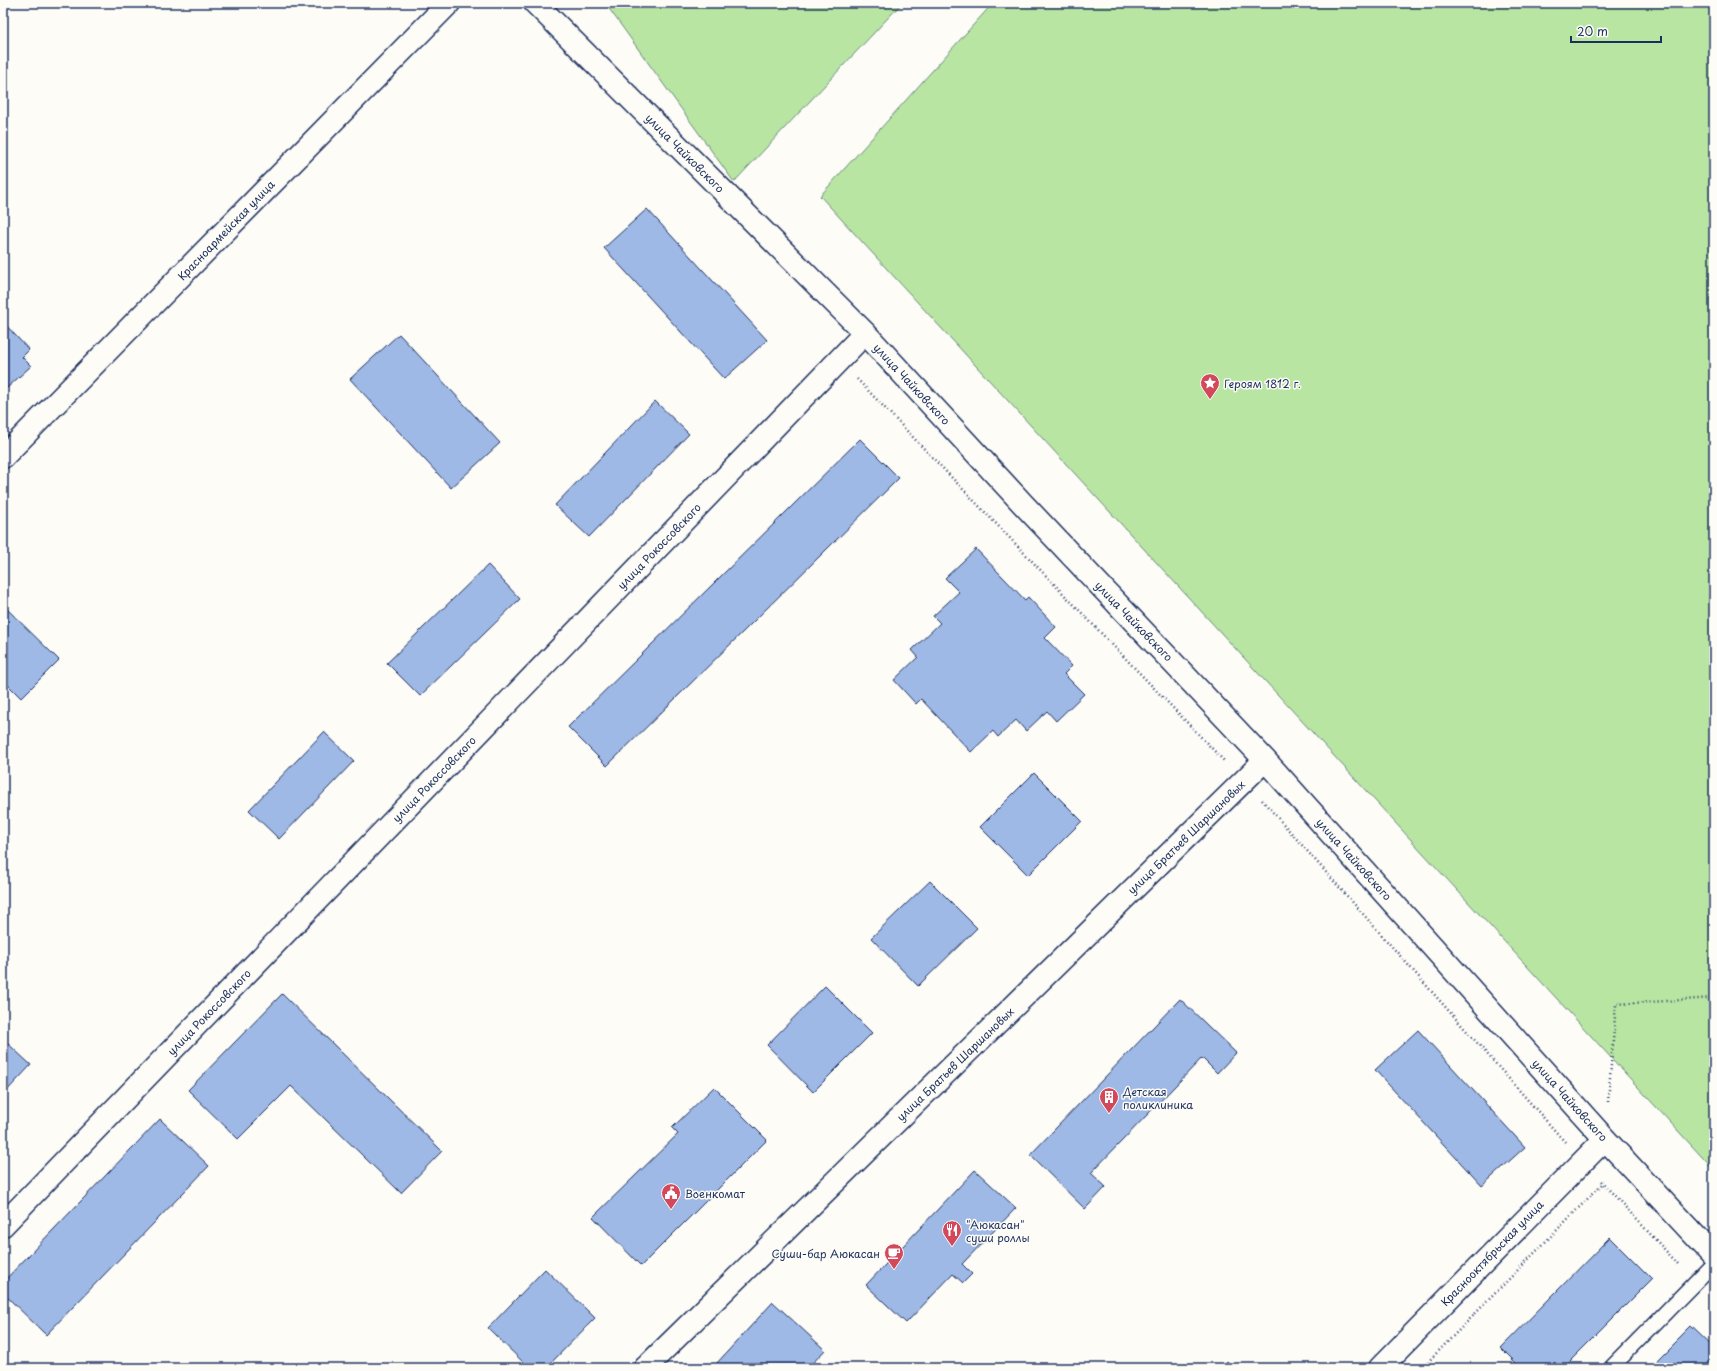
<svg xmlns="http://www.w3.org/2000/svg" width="1717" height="1371" viewBox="0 0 1717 1371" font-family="'Playpen Sans',sans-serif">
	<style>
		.green { fill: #b9e5a2; stroke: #6a8a80 }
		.building { fill: #9fb9e6; stroke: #1b2f5e }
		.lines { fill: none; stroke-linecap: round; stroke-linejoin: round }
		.lane-casing { stroke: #1b2f5e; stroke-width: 17 }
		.street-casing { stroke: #1b2f5e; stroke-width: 25 }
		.path { stroke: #1b2f5e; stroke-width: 2.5; stroke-dasharray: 1 3; stroke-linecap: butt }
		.lane { stroke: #fdfcf7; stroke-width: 14 }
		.street { stroke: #fdfcf7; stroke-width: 22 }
		.labels { text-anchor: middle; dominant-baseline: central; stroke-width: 3; stroke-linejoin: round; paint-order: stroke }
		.street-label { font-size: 11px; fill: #1b2f5e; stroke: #fdfcf7 }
		.poi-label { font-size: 11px; fill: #1b2f5e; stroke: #fdfcf7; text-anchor: start }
	</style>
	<rect width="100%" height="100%" fill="#fdfcf7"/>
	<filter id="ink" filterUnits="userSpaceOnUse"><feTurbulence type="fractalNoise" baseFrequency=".025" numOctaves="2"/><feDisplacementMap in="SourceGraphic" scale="8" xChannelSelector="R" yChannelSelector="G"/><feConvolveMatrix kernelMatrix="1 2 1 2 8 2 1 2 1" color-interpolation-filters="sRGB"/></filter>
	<g filter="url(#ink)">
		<path class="green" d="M605 3H902L734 182Z
			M993 3H1714V1170L820 196Z"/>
		<path class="building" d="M647 209 767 340 724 379 604 248Z
			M3 322 29 350 22 357 31 366 7 388 3 383Z
			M399 334 500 443 451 488 350 379Z
			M655 401 689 434 589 537 555 505Z
			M860 439 899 478 607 766 568 727Z
			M976 549 1025 600 1028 597 1056 627 1045 638 1072 666 1064 674 1084 694 1056 721 1047 711 1026 731 1016 720 998 737 993 731 971 752 921 699 916 704 894 680 918 657 912 650 940 623 933 616 959 592 945 578Z
			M488 565 520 599 420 696 387 663Z
			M3 605 59 660 21 698 3 680Z
			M324 732 354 761 279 839 249 810Z
			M1034 773 1082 821 1028 875 980 827Z
			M930 881 977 928 918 986 871 938Z
			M825 986 872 1033 813 1092 767 1045Z
			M282 994 442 1151 401 1193 291 1086 238 1139 188 1090Z
			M1180 999 1236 1053 1217 1073 1202 1058 1091 1173 1106 1187 1085 1209 1030 1155Z
			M1418 1030 1525 1147 1482 1186 1375 1070Z
			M3 1039 31 1065 3 1095Z
			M714 1087 767 1140 641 1266 593 1217 678 1134 672 1128Z
			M160 1119 209 1166 46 1335 3 1293V1282Z
			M975 1170 1016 1208 962 1264 972 1274 963 1283 953 1274 906 1323 866 1285Z
			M1610 1237 1652 1279 1563 1368H1521L1501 1348Z
			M545 1269 595 1318 546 1368H529L488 1328Z
			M773 1302 825 1350 808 1368H720L716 1364Z
			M1691 1326 1714 1348V1368H1649Z
			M1227 1361 1234 1368H1221Z"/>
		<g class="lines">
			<defs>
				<path id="lane" d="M1611 1368 1714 1263"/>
				<path id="street" d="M535 3 865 333 1023 504 1265 760 1605 1139 1714 1256
					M3 457 449 3
					M3 1225 865 333
					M645 1368 1265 760
					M1380 1368 1605 1139"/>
			</defs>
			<use href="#lane" class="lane-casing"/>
			<use href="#street" class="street-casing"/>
			<path class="path" d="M857 379 1225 762
				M1262 800 1565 1142
				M1608 1102 1616 1004 1714 998
				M1601 1181 1679 1265
				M1422 1368 1603 1183"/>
			<use href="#lane" class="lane"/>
			<use href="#street" class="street"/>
		</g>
	</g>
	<defs>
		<symbol id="sight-pin" viewBox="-11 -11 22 30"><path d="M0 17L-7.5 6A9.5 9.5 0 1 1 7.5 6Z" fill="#d1495b" stroke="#fdfcf7"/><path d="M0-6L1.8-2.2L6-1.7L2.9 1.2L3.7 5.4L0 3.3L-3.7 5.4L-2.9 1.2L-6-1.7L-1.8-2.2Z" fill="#fff"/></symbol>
		<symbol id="building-pin" viewBox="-11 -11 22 30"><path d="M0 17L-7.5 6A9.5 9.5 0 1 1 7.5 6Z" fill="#d1495b" stroke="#fdfcf7"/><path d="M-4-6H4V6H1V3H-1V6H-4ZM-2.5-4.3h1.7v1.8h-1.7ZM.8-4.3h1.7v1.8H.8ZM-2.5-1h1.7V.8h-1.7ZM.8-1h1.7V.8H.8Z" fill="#fff"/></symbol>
		<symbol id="civic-pin" viewBox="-11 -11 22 30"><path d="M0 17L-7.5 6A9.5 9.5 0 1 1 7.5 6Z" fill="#d1495b" stroke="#fdfcf7"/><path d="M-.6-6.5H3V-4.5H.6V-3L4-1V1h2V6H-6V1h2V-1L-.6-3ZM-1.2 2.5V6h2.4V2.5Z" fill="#fff"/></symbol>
		<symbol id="restaurant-pin" viewBox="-11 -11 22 30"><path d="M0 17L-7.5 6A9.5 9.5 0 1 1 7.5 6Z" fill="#d1495b" stroke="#fdfcf7"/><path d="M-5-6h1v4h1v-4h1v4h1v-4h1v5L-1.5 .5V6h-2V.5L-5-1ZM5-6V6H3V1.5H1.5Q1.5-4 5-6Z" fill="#fff"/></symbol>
		<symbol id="cafe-pin" viewBox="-11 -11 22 30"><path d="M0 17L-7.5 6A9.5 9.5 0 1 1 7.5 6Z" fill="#d1495b" stroke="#fdfcf7"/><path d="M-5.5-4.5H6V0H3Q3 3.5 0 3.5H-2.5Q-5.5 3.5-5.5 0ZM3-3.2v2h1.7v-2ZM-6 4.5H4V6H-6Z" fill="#fff"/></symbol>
	</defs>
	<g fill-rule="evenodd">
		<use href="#sight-pin" x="1199" y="372" width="22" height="30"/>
		<use href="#building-pin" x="1098" y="1086" width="22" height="30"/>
		<use href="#civic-pin" x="660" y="1182" width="22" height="30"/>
		<use href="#restaurant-pin" x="941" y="1219" width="22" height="30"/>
		<use href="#cafe-pin" x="883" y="1242" width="22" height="30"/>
	</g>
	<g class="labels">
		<g class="street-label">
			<text transform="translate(685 153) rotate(45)">улица Чайковского</text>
			<text transform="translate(226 230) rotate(-46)">Красноармейская улица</text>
			<text transform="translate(912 384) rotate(47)">улица Чайковского</text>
			<text transform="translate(659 546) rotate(-46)">улица Рокоссовского</text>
			<text transform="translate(1134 621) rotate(46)">улица Чайковского</text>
			<text transform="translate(434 779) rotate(-46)">улица Рокоссовского</text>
			<text transform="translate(1186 837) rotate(-44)">улица Братьев Шаршановых</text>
			<text transform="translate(1354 859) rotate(48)">улица Чайковского</text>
			<text transform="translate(209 1012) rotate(-46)">улица Рокоссовского</text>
			<text transform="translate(955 1064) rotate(-44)">улица Братьев Шаршановых</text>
			<text transform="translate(1570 1100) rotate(48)">улица Чайковского</text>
			<text transform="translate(1492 1253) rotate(-46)">Краснооктябрьская улица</text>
		</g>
		<g class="poi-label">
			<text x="1224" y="383">Героям 1812 г.</text>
			<text x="1123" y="1091">Детская<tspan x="1123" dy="13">поликлиника</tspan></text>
			<text x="685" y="1193">Военкомат</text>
			<text x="966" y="1224">"Аюкасан"<tspan x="966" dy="13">суши роллы</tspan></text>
			<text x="880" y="1253" text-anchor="end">Суши-бар Аюкасан</text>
		</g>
	</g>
	<rect width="1717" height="1371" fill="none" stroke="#fdfcf7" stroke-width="16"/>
	<rect x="8" y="8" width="1701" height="1355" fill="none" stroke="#1b2f5e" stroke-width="1.5" filter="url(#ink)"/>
	<path d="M1571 36v6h90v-6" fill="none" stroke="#1b2f5e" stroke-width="2"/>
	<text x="1577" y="36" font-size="12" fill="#1b2f5e" stroke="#fdfcf7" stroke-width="3" paint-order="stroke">20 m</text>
</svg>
